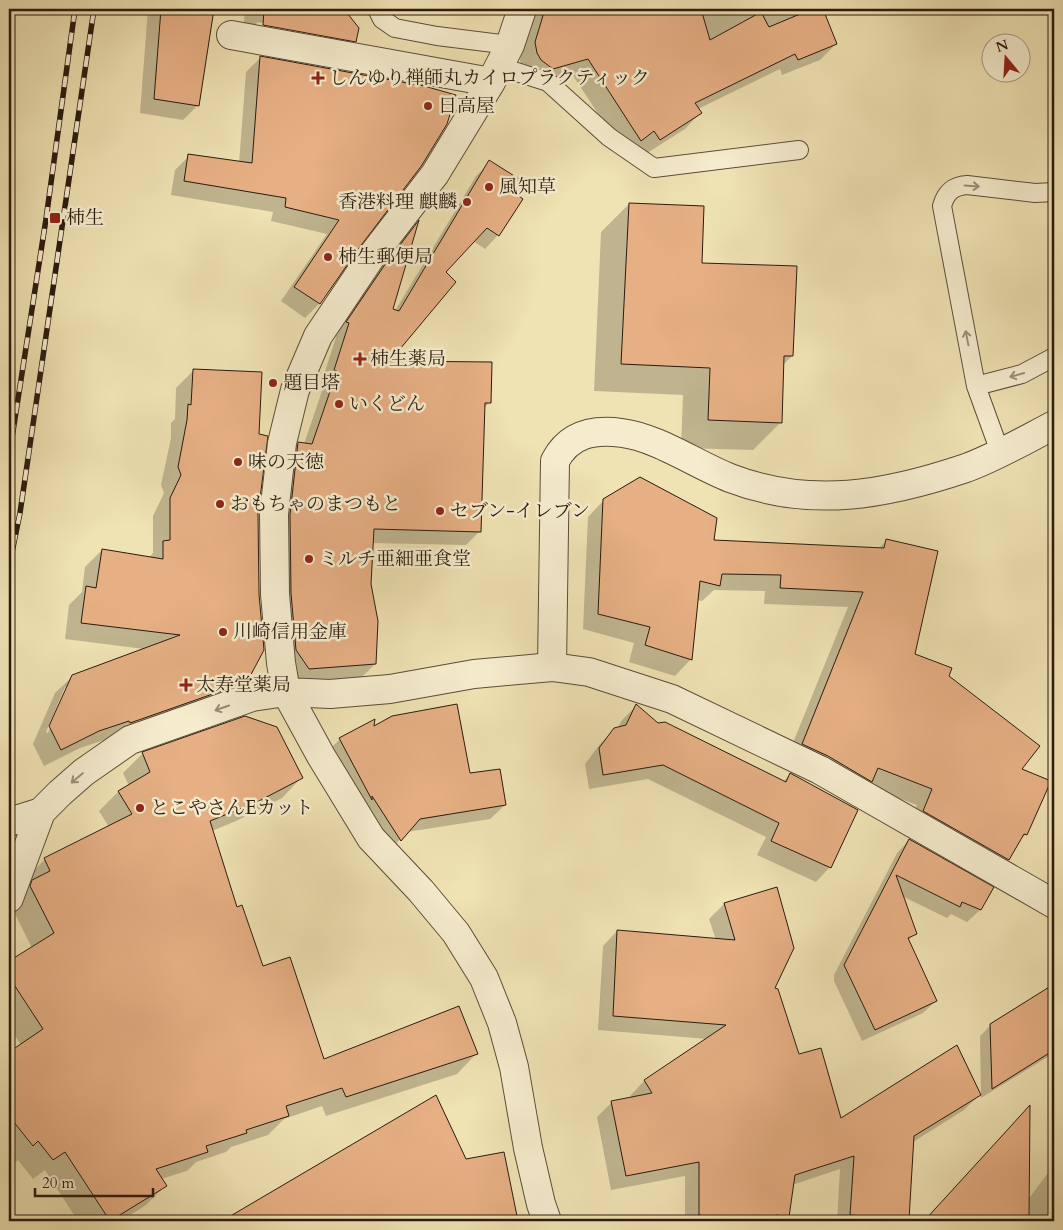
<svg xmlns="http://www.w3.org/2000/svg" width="1063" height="1230" viewBox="0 0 1063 1230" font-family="Cardo,'Noto Serif JP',serif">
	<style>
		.shadow { fill: #0003; fill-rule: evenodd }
		.building { fill: #e6af84; stroke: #2a1b0f }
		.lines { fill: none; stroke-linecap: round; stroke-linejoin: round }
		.service-casing { stroke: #5b4d38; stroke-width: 20 }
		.minor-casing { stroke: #5b4d38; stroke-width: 30 }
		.tertiary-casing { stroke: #5b4d38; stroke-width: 30 }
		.service { stroke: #f5ecce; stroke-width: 18 }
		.minor { stroke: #f5ecce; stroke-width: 28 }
		.tertiary { stroke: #f5ecce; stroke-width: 28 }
		.rail-casing { stroke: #2a1b0f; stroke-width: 5.5 }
		.rail { stroke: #f5ecce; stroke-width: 4; stroke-dasharray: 11; stroke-linecap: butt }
		.oneway { stroke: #9a8e78 }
		.poi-dot { fill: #8f2418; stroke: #f5ecce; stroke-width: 2 }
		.labels { text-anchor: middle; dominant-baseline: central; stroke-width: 5; stroke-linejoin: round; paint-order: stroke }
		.poi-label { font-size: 19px; fill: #2a1b0f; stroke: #f5ecce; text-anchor: start }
	</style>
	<rect width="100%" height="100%" fill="#efe2b3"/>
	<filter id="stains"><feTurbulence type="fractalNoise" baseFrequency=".004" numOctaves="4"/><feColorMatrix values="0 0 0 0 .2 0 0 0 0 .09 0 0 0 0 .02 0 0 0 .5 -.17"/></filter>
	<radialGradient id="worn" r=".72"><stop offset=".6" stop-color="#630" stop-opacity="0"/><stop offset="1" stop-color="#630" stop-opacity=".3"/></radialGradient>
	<path class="shadow" d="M148 9H213L198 105 183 120 140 113Z
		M245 9H343L357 29 354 41 333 62 242 46ZM257 22 328 35V38L256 25Z
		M535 9H821L836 44 820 60 782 75 780 69 698 109 700 113 685 129 644 155 638 146 625 155 572 74 537 84 521 69 520 59Z
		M261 57 358 247 319 304 305 318 281 301 327 234 271 221 273 212 171 195 175 170 189 156 239 163 246 72Z
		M9 63 15 64 9 97Z
		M490 162 498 235 485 249 473 241 444 273 387 363 490 402 483 409 480 531 466 545 372 543 370 585 375 664 361 678 295 682 282 664 285 457 299 443 304 444 324 385 321 384 336 337 334 336 370 281 405 236 416 225 392 309 395 311 476 176Z
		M629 204 792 356 783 365 781 422 753 450 681 448 683 395 594 391 601 232Z
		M193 371 257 514 246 681 229 699 80 748 44 766 33 744 55 693 73 676 144 649 65 639 69 605 82 592 85 567 102 550 149 558 153 553V516L164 493 161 485 171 438V423L175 419 176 388ZM65 687H68L48 733 46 732Z
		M604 500 713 541 878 549 886 541 913 655 948 676 1020 769 1026 834 1017 843 1008 859 992 876 907 827 917 805 866 786 786 760 848 607 764 604 765 591 714 590 702 601 697 600 691 659 675 676 629 662 634 643 583 629 588 517Z
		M636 706 658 724 783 782 790 774 830 867 816 882 757 855 766 837 648 779 589 789 585 764 600 744 615 729 618 728 622 720Z
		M373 728 469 775 505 805 490 819 407 832 386 854 326 753 340 739Z
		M143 753 301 778 282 798 236 821 212 831 236 909 262 968 323 1061 476 1054 457 1074 326 1116 322 1106 284 1119 268 1135 231 1147 226 1152 196 1162 187 1171 161 1179 165 1186 146 1205 121 1221H78L45 1170 33 1179 18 1160 13 1164 9 1159V1053L21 1045 9 1026V962L32 948 11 906 13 901 29 885 26 879 45 859 109 827 99 811 118 792 129 786 123 773Z
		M909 840 992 888 980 910 967 922 951 914 947 918 902 896 915 933 908 941 936 1001 923 1013 862 1041 834 981V975L897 853Z
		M776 888 773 989 798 1055 840 1120 979 1095 964 1110 913 1142 908 1221H837L840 1169 792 1185 787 1221H685V1176L611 1190 597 1117 612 1102 631 1098 630 1096 644 1081 707 1039 598 1030 603 946 617 931 716 940 709 919 724 904Z
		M1054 986V1053L981 1098 980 1036 991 1025Z
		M1054 1079V1086L1048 1087Z
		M1018 1119 1027 1201 1054 1165V1218L1051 1221H925Z
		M503 1153 516 1221H237L465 1161Z"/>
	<path class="building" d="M161 9H214L199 106 154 99Z
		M264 9H344L359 28 356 42 263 25Z
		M545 9H701L710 40 761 12 769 27 812 9H823L837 44 798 60 795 54 695 103 702 113 660 140 654 131 641 141 588 59 553 69 541 60 537 53 535 42Z
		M260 56 424 86 456 95 447 124 422 165 359 248 320 304 294 287 339 220 285 207 286 198 184 181 188 154 252 163Z
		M489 160 527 184 519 196 523 199 499 236 487 228 446 272 456 282 390 361 492 362 491 403H485L481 532 374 529 371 584 378 621 376 664 309 669 296 650 291 593 290 515 298 442 312 444 337 371 334 370 349 323 346 322 384 266 419 220 393 309 399 311Z
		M629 203 704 206 702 263 797 266 793 356H784L782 423 708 420 710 368 621 364Z
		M193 369 262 372 259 434 268 436 258 514 259 594 264 650 247 682 130 723 129 721 99 731 61 750 49 726 72 675 180 635 81 623 86 586 96 588 102 549 163 559V541L170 540V498L181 475 178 467 187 420 188 404 191 405Z
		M640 477 717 518 714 540 884 548 886 539 938 551 915 654 952 668 949 676 1040 746 1022 769 1051 781 1027 835 1024 834 1009 860 923 811 932 789 878 768 872 782 828 756 802 744 863 592 780 588 781 575 722 574 720 586 700 581 692 660 645 645 650 627 598 614 603 499Z
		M457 704 470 773 500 769 506 805 420 819 401 841 372 796V800L339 738 375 719 374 726 392 716Z
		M636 704 658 723 665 722 786 782 790 773 858 810 831 868 771 841 779 823 663 765 603 775 599 748 614 728 626 725Z
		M245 716 277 727 303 778 257 802 210 821 237 907 242 905 263 966 290 957 324 1059 459 1006 478 1054 346 1097 342 1088 286 1106 289 1116 246 1130 247 1133 206 1146 208 1152 156 1169 167 1186 110 1221 65 1152 53 1160 38 1141 33 1146 9 1116V1052L43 1029 9 977V961L54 933 30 886 32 880 50 871 44 858 132 814 118 791 150 772 142 752Z
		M909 839 994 887 981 910 962 902 960 907 896 875 917 934 908 938 937 1001 875 1030 844 965Z
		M777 887 794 948 775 988 778 989 799 1054 821 1048 841 1118 957 1045 981 1095 914 1136 909 1219 850 1215 854 1156 795 1175 789 1217 776 1215 775 1221H744L699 1215V1162L626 1176 611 1101 652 1093 644 1080 726 1025 613 1016 617 930 735 940 724 903Z
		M1054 984V1050L992 1089 990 1024Z
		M436 1095 466 1159 504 1152 518 1221H222Z
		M1030 1105 1029 1221H924L1000 1138Z"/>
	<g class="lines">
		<defs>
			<path id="service" d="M377 9 382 19 395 28 437 36 510 45
				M498 66 548 82 609 137 654 168 799 150
				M976 386 1022 374 1054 357
				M1000 452 976 386 942 206C946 192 953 186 967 185L1035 193 1054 192"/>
			<path id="minor" d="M522 9 510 45 491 82 435 174 371 257 318 336 295 390 282 443 274 514 275 594 281 663 286 692 321 756 371 838 421 891 456 933 484 978 502 1023 514 1067 528 1148 541 1204 547 1221
				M231 35 491 82
				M9 822 41 812
				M9 898 41 812 60 793 84 772 130 740 252 697 286 692 330 694 390 689 474 674 552 667 589 672 672 699 820 770 1054 904"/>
			<path id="tertiary" d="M552 667 555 461C569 434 593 429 622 433 656 437 697 465 730 478 811 509 886 495 966 468 996 457 1025 440 1054 425"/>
		</defs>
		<use href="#service" class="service-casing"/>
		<use href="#minor" class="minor-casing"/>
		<use href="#tertiary" class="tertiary-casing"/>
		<use href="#service" class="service"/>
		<use href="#minor" class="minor"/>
		<use href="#tertiary" class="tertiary"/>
		<defs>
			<path id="rail" d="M9 457 46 219 75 9
				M9 567 20 513 94 9"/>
		</defs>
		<use href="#rail" class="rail-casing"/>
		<use href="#rail" class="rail"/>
	</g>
	<defs><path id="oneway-shaft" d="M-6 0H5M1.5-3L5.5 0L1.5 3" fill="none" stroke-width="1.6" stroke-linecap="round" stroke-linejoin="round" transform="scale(1.25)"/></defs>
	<g class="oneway">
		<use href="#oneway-shaft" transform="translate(972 186) rotate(4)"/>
		<use href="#oneway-shaft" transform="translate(967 338) rotate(-101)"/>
		<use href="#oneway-shaft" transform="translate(1017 375) rotate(164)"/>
		<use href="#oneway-shaft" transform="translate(222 708) rotate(161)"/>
		<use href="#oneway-shaft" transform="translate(77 778) rotate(140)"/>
	</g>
	<g class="poi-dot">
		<path d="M315.5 70.5h5v5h5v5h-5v5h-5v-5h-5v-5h5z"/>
		<circle cx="428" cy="106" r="5"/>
		<circle cx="489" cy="187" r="5"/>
		<circle cx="467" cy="202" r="5"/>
		<rect x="49" y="212" width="12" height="12" rx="2.5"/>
		<circle cx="328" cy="257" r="5"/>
		<path d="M357.5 351.5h5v5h5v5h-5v5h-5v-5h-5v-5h5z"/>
		<circle cx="273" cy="383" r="5"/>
		<circle cx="339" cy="404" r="5"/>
		<circle cx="238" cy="462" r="5"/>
		<circle cx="220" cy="504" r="5"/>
		<circle cx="440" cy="511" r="5"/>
		<circle cx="309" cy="559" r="5"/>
		<circle cx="223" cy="632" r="5"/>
		<path d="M183.5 677.5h5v5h5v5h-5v5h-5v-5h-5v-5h5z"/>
		<circle cx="140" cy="808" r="5"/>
	</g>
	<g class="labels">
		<g class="poi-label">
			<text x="329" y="78">しんゆり禅師丸カイロプラクティック</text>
			<text x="438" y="106">日高屋</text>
			<text x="499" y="187">風知草</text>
			<text x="457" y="202" text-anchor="end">香港料理 麒麟</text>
			<text x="66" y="218">柿生</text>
			<text x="338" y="257">柿生郵便局</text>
			<text x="370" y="359">柿生薬局</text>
			<text x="283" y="383">題目塔</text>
			<text x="349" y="404">いくどん</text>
			<text x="248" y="462">味の天徳</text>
			<text x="230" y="504">おもちゃのまつもと</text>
			<text x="450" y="511">セブン-イレブン</text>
			<text x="319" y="559">ミルチ亜細亜食堂</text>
			<text x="233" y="632">川崎信用金庫</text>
			<text x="196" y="685">太寿堂薬局</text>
			<text x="150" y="808">とこやさんEカット</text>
		</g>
	</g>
	<rect width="1063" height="1230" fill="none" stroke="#efe2b3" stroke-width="30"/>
	<rect x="10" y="10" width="1043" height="1210" fill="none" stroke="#2a1b0f" stroke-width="2.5"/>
	<rect x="15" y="15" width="1033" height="1200" fill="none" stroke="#2a1b0f"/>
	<g transform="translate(1006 58) rotate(342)"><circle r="24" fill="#f5ecce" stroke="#a49882"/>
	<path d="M0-4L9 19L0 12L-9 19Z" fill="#8f2418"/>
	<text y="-8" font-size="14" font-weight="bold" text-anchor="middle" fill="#2a1b0f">N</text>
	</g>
	<path d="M35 1188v8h118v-8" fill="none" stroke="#2a1b0f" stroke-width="2.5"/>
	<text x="42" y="1188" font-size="15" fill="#2a1b0f" stroke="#f5ecce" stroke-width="4" paint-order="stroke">20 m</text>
	<rect width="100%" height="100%" filter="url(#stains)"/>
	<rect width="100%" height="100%" fill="url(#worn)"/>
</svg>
